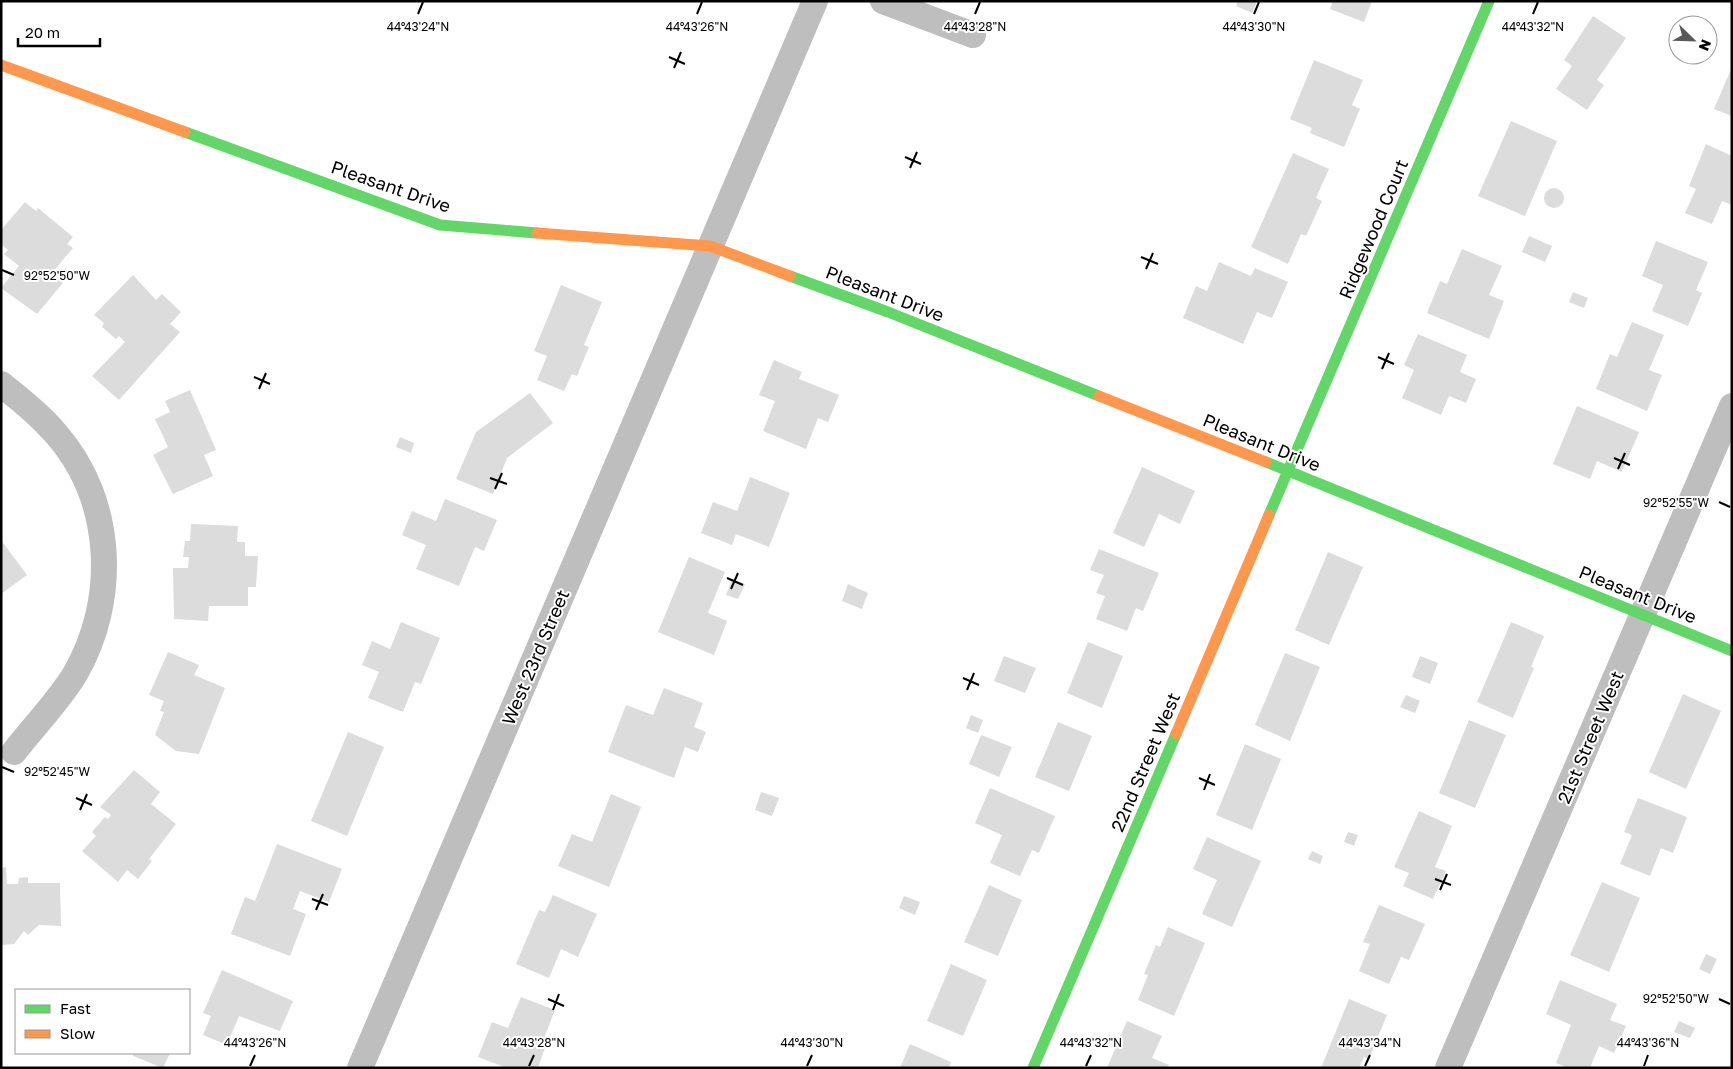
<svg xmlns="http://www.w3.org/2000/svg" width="1733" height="1069" viewBox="0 0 1733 1069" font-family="'Golos Text',sans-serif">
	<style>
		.building { fill: #dcdcdc }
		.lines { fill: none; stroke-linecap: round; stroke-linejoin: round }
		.street { stroke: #bebebe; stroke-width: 26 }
		.fast { stroke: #63d668; stroke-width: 11 }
		.slow { stroke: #ff974d; stroke-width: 11 }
		.ticks { fill: none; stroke: #000; stroke-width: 2 }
		.labels { text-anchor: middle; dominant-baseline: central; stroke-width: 4; stroke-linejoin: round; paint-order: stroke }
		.street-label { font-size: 18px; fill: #000; stroke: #fff }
		.ticks-label { font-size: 12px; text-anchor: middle; fill: #000; stroke: #fff; stroke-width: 4; stroke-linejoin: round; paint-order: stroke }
	</style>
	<rect width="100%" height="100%" fill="#fff"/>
	<path class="building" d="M1238 1H1257L1252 13 1236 6Z
		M1333 1H1372L1364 22 1330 9Z
		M1593 16 1626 38 1597 80 1604 85 1587 110 1556 89 1572 66 1564 60Z
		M1314 60 1363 80 1352 105 1360 109 1344 147 1310 133 1312 128 1290 119Z
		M1732 67V116L1714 109Z
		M1511 121 1557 141 1525 216 1478 196Z
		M1706 144 1732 156V205L1722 201 1712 224 1685 213 1696 189 1689 186Z
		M1293 153 1329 169 1316 198 1322 201 1306 236 1301 234 1288 264 1251 247Z
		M1544 198a10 10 0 1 1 20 0a10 10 0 1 1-20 0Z
		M25 202 36 211 38 208 73 237 67 244 73 248 51 274 63 283 37 314 1 288 19 266 4 254 8 250 1 244V230Z
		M1529 236 1552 246 1545 262 1522 252Z
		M1656 241 1708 262 1696 290 1702 293 1688 326 1652 311 1663 285 1642 276Z
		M1462 249 1502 266 1489 295 1504 301 1489 339 1427 313 1440 281 1447 284Z
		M1219 262 1251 276 1255 268 1288 282 1272 318 1257 312 1243 344 1183 318 1196 286 1207 291Z
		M133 275 156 300 162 294 181 312 170 324 180 332 119 400 92 376 125 342 119 336 116 339 102 327 104 323 94 315Z
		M561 285 602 302 584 345 589 347 577 376 572 374 564 391 537 380 547 356 534 351Z
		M1573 292 1588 298 1584 308 1569 302Z
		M1632 322 1664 335 1649 370 1662 375 1647 411 1596 389 1610 354 1617 357Z
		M1418 334 1467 355 1460 372 1476 379 1466 403 1449 396 1441 415 1402 398 1414 370 1404 365Z
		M774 360 802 372 799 379 839 395 828 422 818 418 806 449 763 431 775 401 759 395Z
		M190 390 216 450 204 455 213 476 173 494 153 455 168 447 155 419 170 412 165 401Z
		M530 393 553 423 507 458 493 494 456 479 476 432Z
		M1577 406 1639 432 1622 472 1597 461 1590 479 1553 464Z
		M400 437 414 443 411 453 396 447Z
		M1142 467 1195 491 1180 524 1159 514 1144 547 1113 533Z
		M750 477 790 493 769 547 736 534 732 545 701 533 713 502 737 511Z
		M445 499 497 520 484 551 475 547 459 586 416 569 426 545 402 535 412 511 436 521Z
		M191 524 238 526 237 542H245V556H258L256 587H248V606H209L208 621 174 619 173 568H188L189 557H183L185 541H190Z
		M1 540 27 575 1 594Z
		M1099 549 1159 573 1143 611 1136 608 1127 631 1096 619 1105 596 1096 593 1104 575 1090 570Z
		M1328 552 1363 567 1329 645 1295 630Z
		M689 557 725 572 708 613 727 621 714 655 658 632Z
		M732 579 745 584 738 599 726 595Z
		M848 584 868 593 862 609 842 601Z
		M401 622 440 638 421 684 415 682 403 712 368 698 379 672 362 665 372 641 390 649Z
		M1511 622 1544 636 1531 667 1534 668 1513 718 1477 702Z
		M1088 642 1123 656 1102 708 1067 693Z
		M168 652 199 665 194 675 225 688 199 754 176 751 155 735 164 712 160 711 164 701 149 695Z
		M1285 653 1320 667 1290 741 1255 725Z
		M1004 656 1036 668 1025 693 994 681Z
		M1420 656 1438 663 1430 684 1412 677Z
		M664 688 703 703 694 727 706 732 698 752 685 747 674 778 608 752 626 705 653 715Z
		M1683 694 1721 711 1686 789 1649 772Z
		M1406 695 1420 701 1415 713 1400 707Z
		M971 715 983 720 978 733 966 728Z
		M1469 720 1506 735 1475 808 1439 793Z
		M1058 722 1092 736 1069 791 1035 777Z
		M348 732 384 747 347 836 311 821Z
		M981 735 1012 747 999 777 969 764Z
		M1245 744 1281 759 1252 830 1216 815Z
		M134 770 160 792 151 804 176 824 149 859 152 861 138 879 127 870 118 882 82 851 96 836 92 832 105 817 108 819 111 815 100 807Z
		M990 788 1055 816 1039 853 1032 850 1020 876 990 863 1002 835 975 823Z
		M761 792 779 798 772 816 755 810Z
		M611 794 641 807 609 887 558 866 572 834 592 842Z
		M1638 798 1687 817 1673 853 1661 848 1650 876 1620 864 1632 835 1624 832Z
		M1419 811 1452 826 1435 867 1446 871 1433 899 1403 886 1409 873 1394 867Z
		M1348 832 1358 835 1354 846 1344 842Z
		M1207 837 1261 861 1232 927 1202 914 1217 880 1193 869Z
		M277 844 342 869 329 902 300 891 293 909 306 914 290 956 231 934 245 897 255 901Z
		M1312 851 1323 856 1320 864 1308 859Z
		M6 867 7 884H18L19 878 28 877V883H60L61 926 39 925 28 935 24 931 14 944 1 945V868Z
		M1602 882 1640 898 1609 972 1570 955Z
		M989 885 1022 900 998 956 964 942Z
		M553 895 597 914 578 957 561 949 549 978 516 964 539 910 545 912Z
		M904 896 920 902 915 915 899 908Z
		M1379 905 1425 924 1409 960 1401 957 1389 984 1359 971 1370 944 1363 942Z
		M1168 927 1205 943 1174 1016 1138 1000 1148 975 1144 974 1156 945 1160 947Z
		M1706 954 1717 959 1710 974 1699 969Z
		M951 964 987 980 963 1036 927 1021Z
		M222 970 293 1001 280 1031 239 1016 227 1045 203 1035 211 1016 203 1013Z
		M1560 980 1617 1004 1610 1020 1626 1026 1614 1053 1599 1046 1590 1068H1568L1556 1063 1571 1025 1546 1014Z
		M521 997 555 1010 543 1041 547 1042 538 1068H507L478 1057 492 1022 508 1028Z
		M1349 999 1387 1015 1369 1059 1364 1057 1359 1068H1321Z
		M1127 1021 1162 1036 1152 1058 1169 1065 1168 1068H1107Z
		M1679 1021 1695 1028 1690 1038 1674 1032Z
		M910 1044 951 1062 949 1068H900Z
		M134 1053H170L163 1068 133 1056Z"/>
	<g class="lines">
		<path class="street" d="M883 1 973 35
			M1 384C21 400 41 416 57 435 114 501 118 600 75 674 58 702 34 726 14 752
			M360 1068 815 1
			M1448 1068 1732 406"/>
		<path class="fast" d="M185 132 440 225 537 233
			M790 276 888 312 1099 396
			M1266 462 1732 651
			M1269 515 1489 1
			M1033 1068 1176 734"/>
		<path class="slow" d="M1 65 185 132
			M537 233 710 246 790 276
			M1099 396 1266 462
			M1176 734 1269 515"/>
	</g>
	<path class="ticks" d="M418 14 423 2M697 14 702 2M975 14 980 2M1254 14 1259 2M1533 14 1538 2M669 57 685 64M674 68 681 52M905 157 921 164M910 168 917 152M1141 257 1158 264M1146 269 1153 253M2 270 14 275M1378 357 1394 364M1382 369 1389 353M254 377 270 384M259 389 266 373M1614 458 1630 465M1618 469 1625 453M490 478 507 484M495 489 502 473M1719 502 1730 507M727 578 743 585M731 589 738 573M963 678 979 685M967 690 974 673M2 767 14 772M1199 778 1215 785M1204 790 1210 774M76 798 92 805M80 810 87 794M1435 879 1451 885M1440 890 1447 874M312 899 328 905M316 910 323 894M548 999 564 1006M1719 999 1730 1004M553 1010 559 994M250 1066 255 1055M529 1066 534 1055M807 1066 812 1055M1086 1066 1091 1055M1365 1066 1370 1055M1644 1066 1648 1055"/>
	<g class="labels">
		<g class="street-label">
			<text transform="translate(391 186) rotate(19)">Pleasant Drive</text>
			<text transform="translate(1373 229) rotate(-67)">Ridgewood Court</text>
			<text transform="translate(885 293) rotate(21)">Pleasant Drive</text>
			<text transform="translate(1262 442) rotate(22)">Pleasant Drive</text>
			<text transform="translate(1638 594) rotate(22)">Pleasant Drive</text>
			<text transform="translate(535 657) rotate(-67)">West 23rd Street</text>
			<text transform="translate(1590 737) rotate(-67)">21st Street West</text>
			<text transform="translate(1145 762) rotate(-67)">22nd Street West</text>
		</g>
	</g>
	<g class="ticks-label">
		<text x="418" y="31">44°43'24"N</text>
		<text x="697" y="31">44°43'26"N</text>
		<text x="975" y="31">44°43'28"N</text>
		<text x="1254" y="31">44°43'30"N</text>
		<text x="1533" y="31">44°43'32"N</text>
		<text x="57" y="280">92°52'50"W</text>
		<text x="1676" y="507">92°52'55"W</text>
		<text x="57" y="776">92°52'45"W</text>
		<text x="1676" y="1003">92°52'50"W</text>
		<text x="255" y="1047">44°43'26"N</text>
		<text x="534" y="1047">44°43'28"N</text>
		<text x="812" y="1047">44°43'30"N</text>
		<text x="1091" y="1047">44°43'32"N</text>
		<text x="1370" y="1047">44°43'34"N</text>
		<text x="1648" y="1047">44°43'36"N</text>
	</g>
	<rect width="1733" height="1069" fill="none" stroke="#000000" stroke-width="5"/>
	<rect x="15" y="989" width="175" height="65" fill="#ffffff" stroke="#999999"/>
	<rect x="25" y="1005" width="25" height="8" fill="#63d668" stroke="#999999"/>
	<text x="60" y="1014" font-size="15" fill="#000000">Fast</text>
	<rect x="25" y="1030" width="25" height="8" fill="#ff974d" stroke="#999999"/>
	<text x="60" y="1039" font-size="15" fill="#000000">Slow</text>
	<g transform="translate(1693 40) rotate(113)"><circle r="24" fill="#ffffff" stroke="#999999"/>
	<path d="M0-4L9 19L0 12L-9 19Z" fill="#595959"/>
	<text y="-8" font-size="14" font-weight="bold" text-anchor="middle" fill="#000000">N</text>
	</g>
	<path d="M18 38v8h82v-8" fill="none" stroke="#000000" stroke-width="2.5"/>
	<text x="25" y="38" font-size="15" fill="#000000" stroke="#ffffff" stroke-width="4" paint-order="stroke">20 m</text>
</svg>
